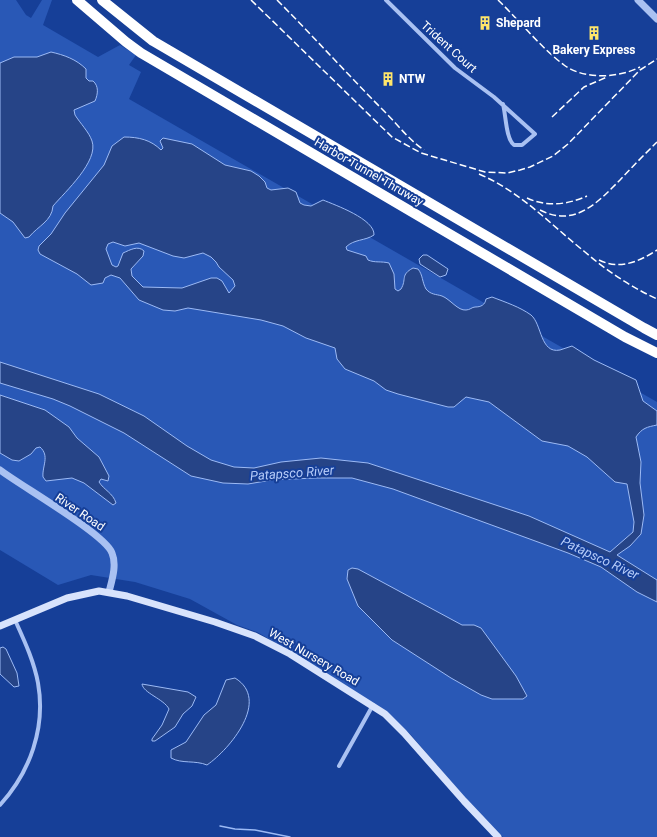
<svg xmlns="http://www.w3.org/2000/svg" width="657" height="837" viewBox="0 0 657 837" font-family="Roboto,sans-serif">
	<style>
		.green { fill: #2958b6 }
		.water { fill: #264487; stroke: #9cbaf5; fill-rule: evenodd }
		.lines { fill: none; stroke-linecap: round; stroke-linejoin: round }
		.stream { stroke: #9cbaf5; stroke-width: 1.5 }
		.minor { stroke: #a9c1f2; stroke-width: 4 }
		.tertiary { stroke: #a9c1f2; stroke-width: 7 }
		.secondary { stroke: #d8e3fc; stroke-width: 7 }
		.motorway { stroke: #fff; stroke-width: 10 }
		.rail { stroke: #fff; stroke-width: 1.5; stroke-dasharray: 7 3; stroke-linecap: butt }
		.labels { text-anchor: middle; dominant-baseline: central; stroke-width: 4; stroke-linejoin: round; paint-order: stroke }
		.poi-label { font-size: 12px; font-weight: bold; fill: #fff; stroke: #163f98; text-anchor: start }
		.street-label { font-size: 12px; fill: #fff; stroke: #163f98 }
		.water-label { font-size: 13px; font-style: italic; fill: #b6ccf9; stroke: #163f98 }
	</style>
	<rect width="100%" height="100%" fill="#163f98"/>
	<path class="green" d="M0 0H16L26 15 31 18 42 0H52L43 25 98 57 120 45 136 55 129 65 141 72 129 99 657 402V837H503L466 799 411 735 387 712 292 652 257 632 237 625 190 599 135 582 91 575 58 585 0 550Z"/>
	<path class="water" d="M51 52C64 55 76 59 86 69V78L89 81H93C99 86 98 94 95 101L74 110 75 115C80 123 89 132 92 141 99 161 65 192 53 206 52 221 38 226 29 237L25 238 13 222 0 213V63L14 57H37Z
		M124 137C139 137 151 140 161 150L163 148 160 141 163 138 192 144 225 165 251 171 259 176 265 182 267 188 271 190 288 188 296 192 300 203 304 205 311 206 323 200C335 205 375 219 374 235 365 241 354 239 346 247L347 250 366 256 368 260C375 263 381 261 389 263L394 274 395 289 398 291 401 289C407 279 400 275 413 268L418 269C423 275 422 282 426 289 431 295 436 294 442 296 450 299 458 311 466 310 470 310 472 307 475 307 481 307 485 305 486 299L492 297C505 302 520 307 531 315 542 324 540 354 560 350 564 349 568 347 572 346L594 360 636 380 643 401 657 411V425C647 427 642 428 636 437L641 462 640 483 644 515 641 534 630 546 617 555 657 580V602L637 592 601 567 568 553 393 489 352 478H315L272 480 248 484 223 483 191 476 124 433 70 406 53 399 0 383V362L99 394 144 416 187 446 211 460 234 467 254 468 281 462 321 458 368 463 529 516 610 552 633 532 634 522 627 484 615 482 587 457 568 446 542 441 489 402 466 397 454 407H448L398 394 386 390 374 381 345 369 337 359 335 348 306 338 283 326 261 320 188 308 175 311 163 310 139 300 120 278 111 275 105 278 103 283 91 285 77 274 40 254 38 250 39 246 51 234 65 213 104 165 112 146ZM113 242 125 246 139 243 173 256 184 258 203 253 211 257 216 262 219 267 233 280 235 286 229 293 222 281 217 278H211L182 288 143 287 132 276 131 269 143 256 144 251C138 245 130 250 123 253L118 266 116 267 112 265 106 249 108 244Z
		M423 255H427L448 269 446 275 440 277 420 264 419 259Z
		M0 395 45 410 69 427 77 438 99 457 109 476 108 481 101 479 99 482C104 490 113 493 116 503L113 505 84 483 72 478 46 481 43 477C42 466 50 456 40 447L36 448 31 454 19 461 12 460 0 453Z
		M352 568 358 569 462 625H474L481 628 516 676 527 696 523 699H492L481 695 451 678 392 640 358 606 347 579 348 570Z
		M3 647 6 649 17 673 19 686 14 687 0 674V648Z
		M235 678C271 700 230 749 207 765 195 760 182 764 171 758V750L186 742 204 715 216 705 226 680Z
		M142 684 188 692 196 697 192 706 183 714 175 727 155 741H152V739L162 725 169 709C164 699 143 693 142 684Z"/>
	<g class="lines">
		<path class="stream" d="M220 826 235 829 255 830 290 837"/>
		<path class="minor" d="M386 0 455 68 494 97 535 134 522 145H514C506 139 506 116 503 104
			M339 766 373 705
			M0 805C30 772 46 728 38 683 34 661 24 640 15 620"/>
		<path class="tertiary" d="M638 0 657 19
			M0 470C21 486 105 534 112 553 117 565 112 580 109 592"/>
		<path class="secondary" d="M0 626 67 598 99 591 127 596 215 622 255 636 290 654 385 714 404 733 464 801 498 837"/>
		<path class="motorway" d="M77 0 126 42 141 53 625 337 657 353
			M102 0 153 41 644 328 657 335"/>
		<path class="rail" d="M251 0 392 137 421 153 485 172 507 173 520 170 530 167 553 156 568 144 640 70 657 59
			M277 0C314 37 348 75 385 112 398 125 409 140 424 150
			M498 0C519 20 541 48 564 65 584 80 619 78 640 67
			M552 117 584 87 607 77
			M479 174C521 192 550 224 585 252 607 271 631 287 657 299
			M527 198C546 207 567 205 587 196
			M540 210C575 228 598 202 620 180 632 167 645 154 657 142
			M599 260C619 270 639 262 657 250"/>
	</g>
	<defs>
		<symbol id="building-bare" viewBox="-9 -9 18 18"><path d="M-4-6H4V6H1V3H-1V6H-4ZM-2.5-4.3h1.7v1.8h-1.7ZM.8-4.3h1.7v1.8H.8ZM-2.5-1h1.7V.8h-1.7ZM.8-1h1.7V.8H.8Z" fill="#ffe66a" stroke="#163f98" stroke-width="2.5" paint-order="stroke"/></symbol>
	</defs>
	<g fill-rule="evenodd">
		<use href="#building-bare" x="475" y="13" width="20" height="20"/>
		<use href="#building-bare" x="584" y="23" width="20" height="20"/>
		<use href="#building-bare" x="378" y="69" width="20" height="20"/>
	</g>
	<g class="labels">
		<g class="poi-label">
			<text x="496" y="23">Shepard</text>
			<text x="594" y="50" text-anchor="middle">Bakery Express</text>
			<text x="399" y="79">NTW</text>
		</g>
		<g class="street-label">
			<text transform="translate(449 47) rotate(42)">Trident Court</text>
			<text transform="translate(369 172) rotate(30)">Harbor Tunnel Thruway</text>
			<text transform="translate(80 512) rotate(34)">River Road</text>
			<text transform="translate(314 657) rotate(30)">West Nursery Road</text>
		</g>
		<g class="water-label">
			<text transform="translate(292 473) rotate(-4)">Patapsco River</text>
			<text transform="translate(600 558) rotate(25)">Patapsco River</text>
		</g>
	</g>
</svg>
